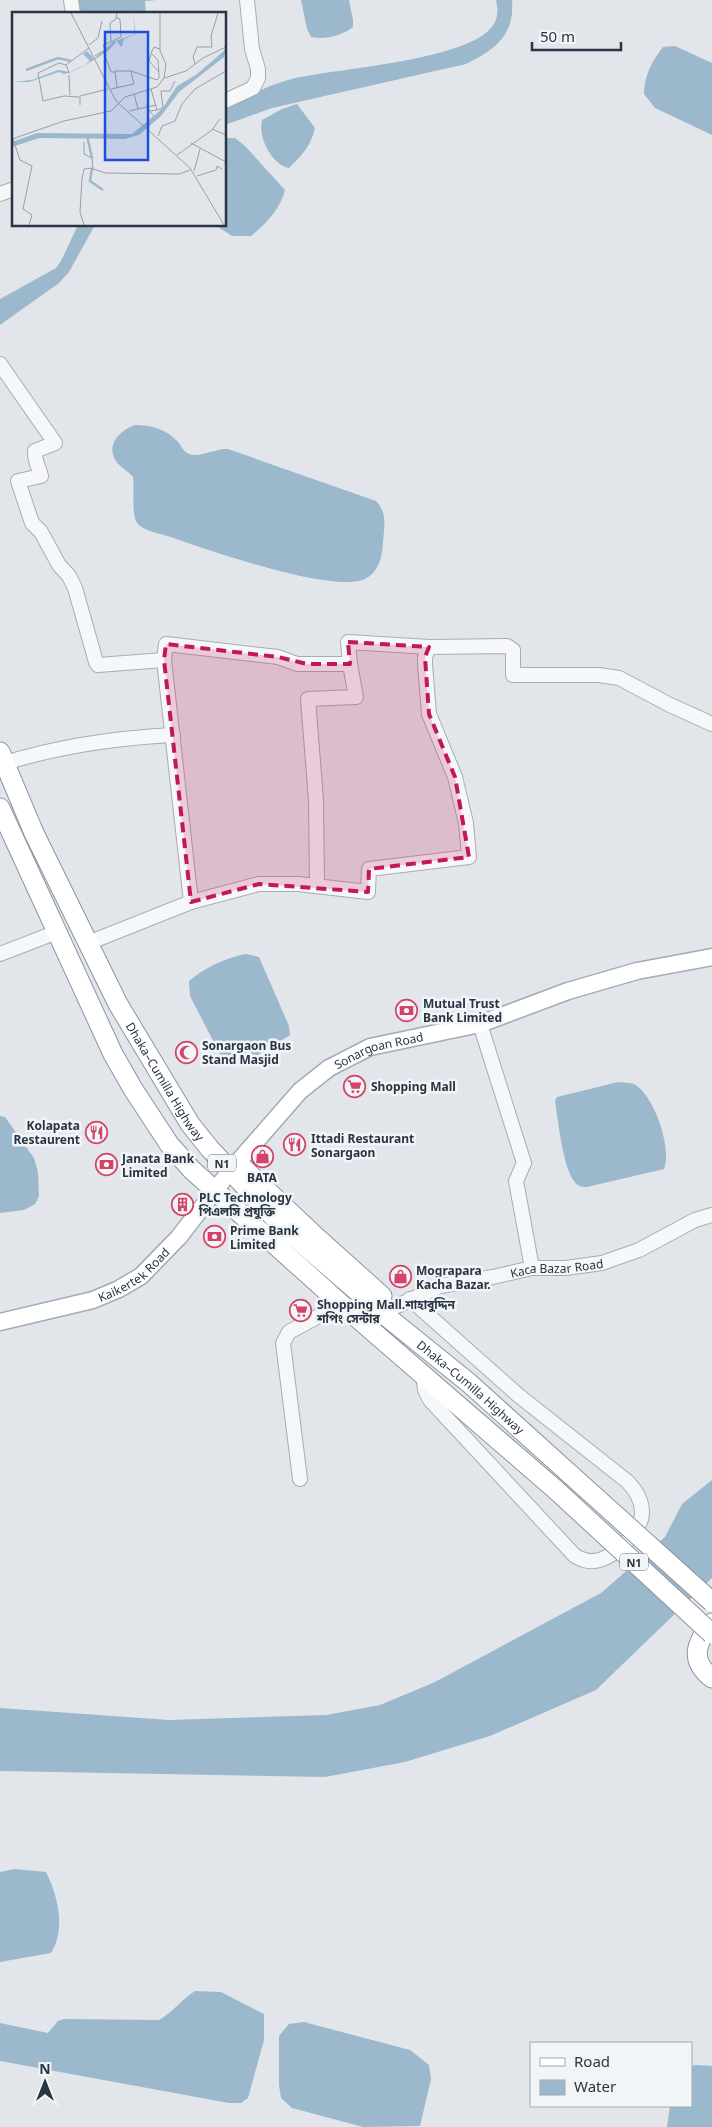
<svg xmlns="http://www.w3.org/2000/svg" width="712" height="2127" viewBox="0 0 712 2127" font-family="'Noto Sans','Noto Sans Bengali',sans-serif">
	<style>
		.water { fill: #9cb8cc }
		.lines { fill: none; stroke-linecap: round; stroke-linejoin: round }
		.minor-casing { stroke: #a7adb5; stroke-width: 16 }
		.major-casing { stroke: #a1acb7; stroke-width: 19 }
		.highway-casing { stroke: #8995a2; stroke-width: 21 }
		.minor { stroke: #f5f7f9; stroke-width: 14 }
		.major { stroke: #fff; stroke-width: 16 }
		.highway { stroke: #fff; stroke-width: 19 }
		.highway-bridge-casing { stroke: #8995a2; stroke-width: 21; stroke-linecap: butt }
		.highway-bridge { stroke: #fff; stroke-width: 19 }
		.marked { fill: #c2185b; fill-opacity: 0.2; stroke: #c2185b; stroke-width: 4; stroke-dasharray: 10 6; stroke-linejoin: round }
		.labels { text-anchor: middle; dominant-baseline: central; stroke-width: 5; stroke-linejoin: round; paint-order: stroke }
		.shield { fill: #f2f5f8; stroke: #656f79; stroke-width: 1 }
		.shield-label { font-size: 11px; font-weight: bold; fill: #293543 }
		.poi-label { font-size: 12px; font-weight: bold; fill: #293543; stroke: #f2f5f8; text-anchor: start }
		.street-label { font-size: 12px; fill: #293543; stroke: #f2f5f8 }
		.inset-river { fill: none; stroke: #9cb8cc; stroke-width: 2.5 }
		.inset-road { fill: none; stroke: #989fa8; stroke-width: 1 }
		.view { fill: #1d4ed8; fill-opacity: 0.15; stroke: #1d4ed8; stroke-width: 2.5 }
		.inset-edge { fill: none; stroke: #293543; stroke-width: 2.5 }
	</style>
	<rect width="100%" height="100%" fill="#e2e6eb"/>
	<path class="water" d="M77 0H157L145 1 146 14H78Z
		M301 0H349L353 20V27C342 36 325 40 311 37L307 29Z
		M496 0H512C515 35 495 50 466 64L272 108 225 125V107C245 98 266 86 288 80 329 68 476 62 495 22 498 15 498 8 496 0Z
		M675 46 712 63V135L655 108 644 94C644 76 652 61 663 47Z
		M297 104 315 128C311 146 302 155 289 168 271 164 258 137 262 120L282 109Z
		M225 138H235L245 146 285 190C281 208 265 225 251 236H232L215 225H225Z
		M78 225H95L69 272 59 283 0 325V299L56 268 61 261Z
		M135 425C152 425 166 429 178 442 182 447 183 451 189 454 201 458 215 448 228 449L376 501C388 513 384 528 383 543 382 558 378 575 362 580 329 592 207 550 171 537 162 534 147 532 139 525 130 517 135 490 133 477 128 471 120 467 116 461 105 444 121 430 135 425Z
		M246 954 259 957 289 1026 290 1035 242 1065 231 1064 223 1060 190 996 189 981C204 968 227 957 246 954Z
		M618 1082C625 1083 633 1082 637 1086 655 1099 672 1148 664 1169L587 1187C581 1187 577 1186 574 1181 563 1167 558 1120 555 1101L557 1097Z
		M0 1116 5 1117 34 1158 38 1172 39 1196 35 1204 24 1210 0 1213Z
		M712 1480V1578L596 1690 490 1736 405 1762 325 1777 0 1771V1708L169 1720 326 1715 380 1705 435 1682 601 1593 665 1537 682 1504Z
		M14 1869 46 1872C58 1896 66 1929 51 1953L0 1962V1872Z
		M195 1991 221 1992 264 2014V2040L248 2098 241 2103H229L0 2061V2023L48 2033 58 2021 64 2019 159 2020C173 2012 181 2000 195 1991Z
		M304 2022 410 2050 429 2065 431 2079 420 2126 363 2127 292 2108 281 2098 279 2085V2036L289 2024Z
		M697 2065 712 2066V2127H667L670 2106H691V2066Z"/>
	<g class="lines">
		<defs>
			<g id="minor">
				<path d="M71 0 73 14"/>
				<path d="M225 101 253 88 258 78V69L252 49 247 0"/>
				<path d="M0 194 14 189"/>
				<path d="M0 364 55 443 35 451C34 460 39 467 41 476L18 481 32 523 41 532 59 565 69 576 75 588 96 662 98 665 164 660"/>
				<path d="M5 763C60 746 115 738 173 735"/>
				<path d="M317 886 316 800 308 699 356 697 350 664"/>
				<path d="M191 902 164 660 166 644 278 657 297 664H350L348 642 429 647"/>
				<path d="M98 939 191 902 259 884H298L368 892 369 869 469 857 466 823 455 777 429 714 425 664V657L429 647 507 646 513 650V675H599L619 678 670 705 712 724"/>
				<path d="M0 954 57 932"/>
				<path d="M480 1024 524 1163 516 1181 532 1268"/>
				<path d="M410 1299 518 1395 628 1482C636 1491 642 1500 642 1513 641 1533 613 1559 594 1561 587 1562 581 1559 575 1556L430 1400 425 1390 423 1374"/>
				<path id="s1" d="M395 1307 440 1286 493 1277 532 1268H566L602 1263 639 1250 695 1220 712 1215"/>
				<path d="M300 1479 283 1343 289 1332 341 1304"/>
			</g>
			<g id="major">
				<path id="s2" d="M0 1322 93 1300 119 1289 141 1276 179 1237 230 1171 300 1091 329 1068 370 1047 480 1024 568 991 637 971 712 957"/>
			</g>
			<g id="highway">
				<path id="s3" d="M0 752 34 833 118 1004 190 1124 210 1149 282 1226 386 1316 469 1383 571 1475"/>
				<path d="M0 808 113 1054 133 1089 169 1144 192 1170 341 1304 556 1490"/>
				<path d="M242 1167 314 1235 382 1296"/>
				<path d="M712 1623C696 1643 689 1660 712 1678"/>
			</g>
		</defs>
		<use href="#minor" class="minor-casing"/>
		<use href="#major" class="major-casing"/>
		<use href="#highway" class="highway-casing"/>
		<use href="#minor" class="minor"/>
		<use href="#major" class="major"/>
		<use href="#highway" class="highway"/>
		<defs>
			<path id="highway-bridge" d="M571 1475 712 1602
				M556 1490 712 1634"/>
		</defs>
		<use href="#highway-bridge" class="highway-bridge-casing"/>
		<use href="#highway-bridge" class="highway-bridge"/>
	</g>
	<path class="marked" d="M348 642 429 647 425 657 429 714 455 777 469 857 369 869 368 892 259 884 191 902 164 660 166 644 278 657 307 664H350Z"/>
	<defs>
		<symbol id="bank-ring" viewBox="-11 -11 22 22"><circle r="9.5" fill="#f2f5f8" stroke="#d34468" stroke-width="1.5"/><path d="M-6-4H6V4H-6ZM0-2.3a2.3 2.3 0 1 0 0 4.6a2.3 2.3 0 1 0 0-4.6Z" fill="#d34468"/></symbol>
		<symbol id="mosque-ring" viewBox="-11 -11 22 22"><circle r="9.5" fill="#f2f5f8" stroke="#d34468" stroke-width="1.5"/><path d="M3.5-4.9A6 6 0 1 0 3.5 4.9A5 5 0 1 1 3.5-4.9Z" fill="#d34468"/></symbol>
		<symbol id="supermarket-ring" viewBox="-11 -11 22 22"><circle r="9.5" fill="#f2f5f8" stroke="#d34468" stroke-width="1.5"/><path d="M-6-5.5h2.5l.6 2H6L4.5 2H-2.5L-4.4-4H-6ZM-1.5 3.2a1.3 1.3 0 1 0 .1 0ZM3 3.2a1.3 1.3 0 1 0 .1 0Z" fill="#d34468"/></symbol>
		<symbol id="restaurant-ring" viewBox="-11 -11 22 22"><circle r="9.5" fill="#f2f5f8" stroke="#d34468" stroke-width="1.5"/><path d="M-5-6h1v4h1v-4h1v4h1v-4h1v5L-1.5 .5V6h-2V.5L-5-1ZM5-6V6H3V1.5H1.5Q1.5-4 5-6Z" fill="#d34468"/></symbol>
		<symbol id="shop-ring" viewBox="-11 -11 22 22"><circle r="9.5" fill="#f2f5f8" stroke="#d34468" stroke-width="1.5"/><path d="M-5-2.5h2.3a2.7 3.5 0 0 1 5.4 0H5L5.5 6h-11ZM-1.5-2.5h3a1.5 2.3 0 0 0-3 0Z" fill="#d34468"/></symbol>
		<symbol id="building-ring" viewBox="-11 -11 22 22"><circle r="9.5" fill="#f2f5f8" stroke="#d34468" stroke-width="1.5"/><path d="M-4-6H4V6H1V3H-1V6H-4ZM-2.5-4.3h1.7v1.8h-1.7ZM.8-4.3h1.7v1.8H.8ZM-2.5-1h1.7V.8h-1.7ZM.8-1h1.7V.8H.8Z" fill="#d34468"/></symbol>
	</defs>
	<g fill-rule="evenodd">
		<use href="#bank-ring" x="394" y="998" width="25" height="25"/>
		<use href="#mosque-ring" x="174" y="1040" width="25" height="25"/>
		<use href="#supermarket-ring" x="342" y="1074" width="25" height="25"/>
		<use href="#restaurant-ring" x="84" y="1120" width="25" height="25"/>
		<use href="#restaurant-ring" x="282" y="1132" width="25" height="25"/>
		<use href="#shop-ring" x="250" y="1144" width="25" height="25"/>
		<use href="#bank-ring" x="94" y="1152" width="25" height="25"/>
		<use href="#building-ring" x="170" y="1192" width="25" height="25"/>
		<use href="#bank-ring" x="202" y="1224" width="25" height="25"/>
		<use href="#shop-ring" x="388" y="1264" width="25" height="25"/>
		<use href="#supermarket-ring" x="288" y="1298" width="25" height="25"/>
	</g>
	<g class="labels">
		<g class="shield">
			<rect x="208" y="1154.5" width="28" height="17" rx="4"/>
			<rect x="620" y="1553.5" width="28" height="17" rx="4"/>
		</g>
		<g class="shield-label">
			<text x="222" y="1163">N1</text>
			<text x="634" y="1562">N1</text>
		</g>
		<g class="poi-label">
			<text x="423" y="1003">Mutual Trust<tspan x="423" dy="14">Bank Limited</tspan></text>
			<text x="202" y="1045">Sonargaon Bus<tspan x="202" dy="14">Stand Masjid</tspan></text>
			<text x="371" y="1086">Shopping Mall</text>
			<text x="80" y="1125" text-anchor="end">Kolapata<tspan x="80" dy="14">Restaurent</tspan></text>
			<text x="311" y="1138">Ittadi Restaurant<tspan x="311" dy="14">Sonargaon</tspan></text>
			<text x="122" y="1158">Janata Bank<tspan x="122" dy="14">Limited</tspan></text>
			<text x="262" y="1177" text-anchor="middle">BATA</text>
			<text x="199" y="1197">PLC Technology<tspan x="199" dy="14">পিএলসি প্রযুক্তি</tspan></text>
			<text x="230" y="1230">Prime Bank<tspan x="230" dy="14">Limited</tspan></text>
			<text x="416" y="1270">Mograpara<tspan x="416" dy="14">Kacha Bazar.</tspan></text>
			<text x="317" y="1304">Shopping Mall.শাহাবুদ্দিন<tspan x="317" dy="14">শপিং সেন্টার</tspan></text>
		</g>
		<g class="street-label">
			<text stroke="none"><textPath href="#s2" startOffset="484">Sonargoan Road</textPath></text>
			<text stroke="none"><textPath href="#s3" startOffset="369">Dhaka–Cumilla Highway</textPath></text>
			<text stroke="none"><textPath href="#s1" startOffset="168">Kaca Bazar Road</textPath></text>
			<text stroke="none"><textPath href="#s2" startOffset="144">Kaikertek Road</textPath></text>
			<text stroke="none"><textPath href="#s3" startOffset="804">Dhaka–Cumilla Highway</textPath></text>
		</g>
	</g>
	<g transform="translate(12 12)">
		<rect width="214" height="214" fill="#e2e6eb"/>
		<path d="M121 1 124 22 112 27 111 31 107 28 111 32 109 35 105 29 97 38 85 46 72 54 57 61 52 62 47 60 17 70H0L20 68 46 58 58 60 73 53 78 49 71 42 75 39 82 47 101 30 123 22ZM214 37 212 45 167 80 149 104 127 123 113 127 27 126 0 135V130L25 121 120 122 150 97 165 74 184 63Z" fill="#9cb8cc"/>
		<path class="inset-river" d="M14 58 46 46 59 49M75 124 80 146M80 156 78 169 91 178"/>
		<path class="inset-road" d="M59 1 104 89 178 156 212 213M99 30 109 25 108 7 105 6M77 33 86 26 90 9M91 39 99 60H103M139 42 137 49 147 60M83 44 93 38 91 33 99 30 98 11 104 7 105 1M183 52 181 45 185 35H200L199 24 206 1M54 53 47 51 26 61 31 89 52 84 67 85M57 60 54 53 77 36M57 63 58 83M147 64 146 48 139 41 142 35 148 37M152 66 174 59 191 46 214 35M105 75 103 59H119M99 77 122 72 119 59 145 68 148 64M139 77 145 98 137 99 142 104M122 82 126 97M68 93V84L96 77M145 98 151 96 149 79H158L163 69M117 99 144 93M200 117 214 123M146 124 150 114 163 109 170 92 183 77 214 59M0 127 52 109 99 99 113 85 145 75 152 66 154 52 148 39V1M1 127 8 148 20 154 11 197 20 203 17 213M72 130V142L80 146 81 157 94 161 167 162 178 158M179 131 214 150M165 143 200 118 208 107M182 159 188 137M185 164 204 158 205 154 210 157M72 213 68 200 70 167 72 157 81 156"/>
		<path class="view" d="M93 20H136V148H93Z"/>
		<rect width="214" height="214" class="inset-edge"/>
	</g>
	<rect x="530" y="2042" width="162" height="65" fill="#f2f5f8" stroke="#a2a8b0"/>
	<rect x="540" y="2058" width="25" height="8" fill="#ffffff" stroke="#a2a8b0"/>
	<text x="574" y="2067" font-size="15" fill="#293543">Road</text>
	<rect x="540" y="2080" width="25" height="15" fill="#9cb8cc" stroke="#a2a8b0"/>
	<text x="574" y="2092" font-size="15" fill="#293543">Water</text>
	<g transform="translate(45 2082)" stroke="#f2f5f8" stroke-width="4" paint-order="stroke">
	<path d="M0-4L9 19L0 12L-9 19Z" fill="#293543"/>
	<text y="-8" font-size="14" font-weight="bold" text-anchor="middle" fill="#293543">N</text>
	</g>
	<path d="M532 42v8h89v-8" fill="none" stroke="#293543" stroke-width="2.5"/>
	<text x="540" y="42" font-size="15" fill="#293543" stroke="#f2f5f8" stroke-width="4" paint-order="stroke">50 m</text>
</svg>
